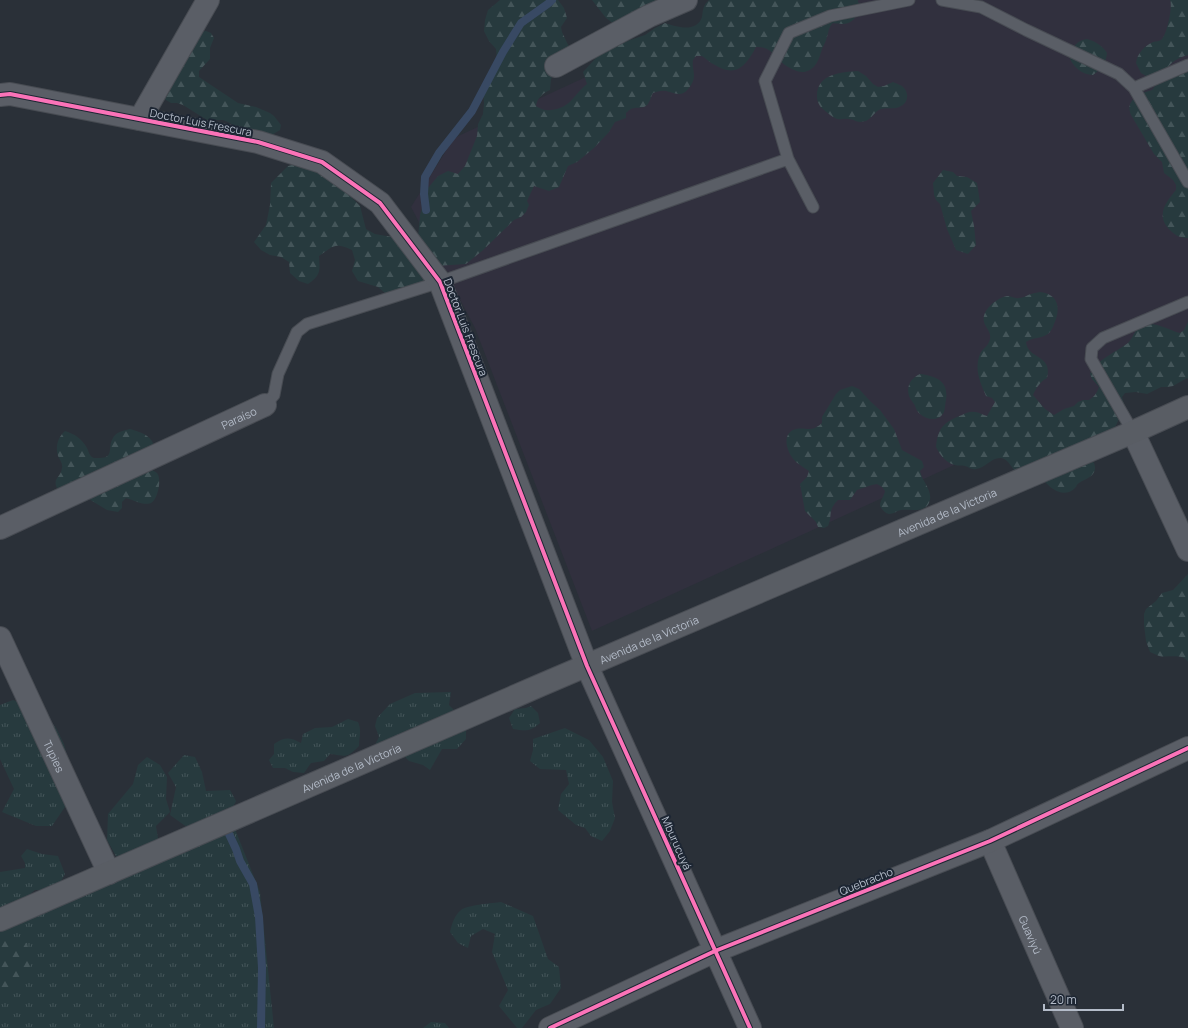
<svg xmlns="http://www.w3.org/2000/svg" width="1188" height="1028" viewBox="0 0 1188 1028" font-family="Manrope,sans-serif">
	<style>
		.medical { fill: #31303e }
		.grass { fill: url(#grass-tufts) }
		.forest { fill: url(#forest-firs) }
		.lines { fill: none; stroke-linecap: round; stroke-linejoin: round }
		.stream { stroke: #384963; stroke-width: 8 }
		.service-casing { stroke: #484c53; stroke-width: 13 }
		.minor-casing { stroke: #484c53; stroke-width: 24 }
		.tertiary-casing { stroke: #484c53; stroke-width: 24 }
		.secondary-casing { stroke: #484c53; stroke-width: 24 }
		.service { stroke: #5a5e66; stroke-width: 11 }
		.minor { stroke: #5a5e66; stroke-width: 22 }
		.tertiary { stroke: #5a5e66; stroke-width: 22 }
		.secondary { stroke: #595d64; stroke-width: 22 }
		.cycleway-casing { stroke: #1d2633; stroke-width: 6 }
		.cycleway { stroke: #fb73b8; stroke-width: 4 }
		.labels { text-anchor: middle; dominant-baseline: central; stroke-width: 4; stroke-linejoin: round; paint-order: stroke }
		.street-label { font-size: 11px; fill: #b4bcc9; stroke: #1d2633 }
	</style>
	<defs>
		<pattern id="grass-tufts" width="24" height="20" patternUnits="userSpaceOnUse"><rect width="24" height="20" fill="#273a3e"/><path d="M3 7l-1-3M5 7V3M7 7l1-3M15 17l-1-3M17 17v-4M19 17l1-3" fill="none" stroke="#445559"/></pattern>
		<pattern id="forest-firs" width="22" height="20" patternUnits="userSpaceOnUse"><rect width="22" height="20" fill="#273a3e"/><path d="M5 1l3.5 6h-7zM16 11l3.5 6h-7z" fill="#445559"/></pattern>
	</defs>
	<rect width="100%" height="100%" fill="#2a3038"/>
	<path class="medical" d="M752 0H1188V358L592 631 475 328 411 207 454 138Z"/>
	<path class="grass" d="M451 692 449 705 456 712 466 718V739L457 749H442L430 770 423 765 409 761 404 756 380 755 375 745 379 737 375 726 377 718 390 704 415 693Z
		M13 700 43 711 56 728 64 744 68 759 62 771 53 779 62 785 69 801 52 826H36L2 812 14 789 0 759V705Z
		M531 706 538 713 540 723C530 732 526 731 513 729L509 718 515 709 526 708Z
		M348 719 358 722C362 731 359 737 359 746 346 759 347 756 330 754L324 761 311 763 304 773 293 772 285 768H273L269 760 274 754V744C285 737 289 737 301 743L303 734 315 728 332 727Z
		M565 728 589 740 603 757 613 781 612 802 615 818 610 831 602 841 591 836 585 828 576 825 558 810 561 794 569 784 566 770 540 769 530 761 533 750V739Z
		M184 755 195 757 202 772 206 791 230 790 236 801 230 813 191 830 170 815 176 787 168 773Z
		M147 757 160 765 167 777 166 799 170 812 156 826 158 838 149 849 130 855 116 856 107 840 108 814 133 784 138 765Z
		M235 829 260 892 274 1028H0V928Z
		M27 849 42 854 58 856 65 874 59 885 44 890H35L24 899 0 913V872L25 868V863L21 856Z
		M501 902 533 916 548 959 559 967 561 988 550 1004 536 1010 522 1028H517L499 1006 508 990 492 952 495 934 483 929 471 936 468 948 458 943 450 932C452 924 454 916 461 910 467 905 493 903 501 902Z
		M431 1022 445 1023 449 1028H423Z"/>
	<path class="forest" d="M500 0H558L564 8 567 18 561 27 562 32 569 47 556 71 551 79 550 90C543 93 537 98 536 106 541 109 545 111 551 110 571 108 573 95 587 84L583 72 595 59 598 54 630 40 645 35 655 28 665 23C676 27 697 33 702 17 703 10 703 5 709 0H858V2L861 6C855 22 850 26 833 23 828 28 829 31 827 37 826 41 824 45 822 49 819 59 816 70 804 72 796 73 784 65 779 60 772 52 767 46 756 47 746 66 736 78 715 65 710 63 707 59 702 56H696L693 60C692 66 694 70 694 76 694 80 692 84 689 88 681 98 676 93 666 91 661 90 657 92 653 93 651 96 651 99 649 102 646 109 640 107 635 108 631 108 628 111 626 113V118L615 122 609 132 594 148 577 162 568 166 559 187 549 191 534 186 527 201 529 205 526 212 521 217 514 220 482 251 466 264 436 266 418 237 420 215 428 188 438 176 448 171 458 174 465 166 477 136 478 124 483 114 484 103 483 91 488 81 496 72 497 61 496 49 489 41 484 31 485 20 488 10Z
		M592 0H665L614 24 606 18Z
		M1170 0H1188V55C1174 59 1169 64 1162 76L1151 79 1141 73 1136 63C1137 54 1144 46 1153 42 1156 41 1159 42 1162 39 1167 34 1173 6 1170 0Z
		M206 31 211 33 214 38 210 48V59L199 71V77L238 103 256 107 270 113 274 116 281 125 280 130 270 136 247 133 228 122 223 120H207L183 105 177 103H171L161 97 199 32Z
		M1087 39C1095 41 1103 46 1107 53 1106 64 1101 69 1093 75 1082 75 1072 66 1069 56 1073 47 1077 40 1087 39Z
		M1188 69V238C1181 238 1176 236 1171 231 1155 217 1165 203 1176 190V185L1173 180 1164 173 1162 162 1154 154 1131 115C1127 105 1131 103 1136 95L1152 90 1158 82Z
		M858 71 866 76 873 84 878 87 884 86 893 82C897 84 902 85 904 88 909 93 908 103 901 106 895 110 887 107 881 109 875 111 872 118 866 121 865 121 862 122 860 122 856 122 853 119 849 119 844 118 841 120 837 119 832 117 828 113 824 110 820 107 817 102 817 97 816 74 841 72 858 71Z
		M299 163 333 173 352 198 360 206 366 229 375 234 398 238 432 282 386 294 378 287 358 281 352 271 355 260 352 250C334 242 334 246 319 256 320 271 321 275 308 284L299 281 290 273 289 262 281 257 270 255 261 250 254 242 266 225 270 205 271 183 288 166Z
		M943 170 953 172 957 176 967 177 977 183 980 202 971 211 974 226 976 245 968 254 956 250 947 229 940 204 936 200 934 195 933 183Z
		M1040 292C1059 294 1061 309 1054 324 1053 327 1051 331 1049 333 1042 339 1033 337 1026 342 1028 360 1053 354 1047 378 1040 382 1036 388 1033 395L1045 409 1054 415 1064 409 1074 406 1078 402 1083 400H1089C1094 397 1097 393 1099 387L1092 379 1090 374C1097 359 1115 353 1128 343 1135 336 1135 325 1147 324 1159 323 1169 330 1180 333L1184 330 1188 322V379L1187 378 1173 386 1167 387H1161L1147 394 1136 392 1125 393 1122 397 1125 407 1115 427 1112 431 1095 436 1091 439 1085 449C1088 455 1096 462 1095 469 1094 477 1085 479 1079 483 1074 487 1079 484 1075 488 1064 499 1050 489 1043 479 1037 479 1026 479 1021 476 1013 473 1010 459 1001 458 992 457 985 468 976 469 971 470 969 467 965 466 962 465 958 466 955 465 946 463 940 455 936 447 938 427 944 422 962 415 966 413 970 411 975 412 979 412 983 415 987 416L995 402 992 398 986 396C980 382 974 369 980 354 982 349 987 347 989 342 993 333 986 329 984 322 981 310 997 298 1007 296 1011 296 1015 299 1019 298 1024 298 1027 295 1031 294 1033 293 1037 293 1040 292Z
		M920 374C936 376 949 381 946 400 945 404 945 409 944 412 939 422 927 420 920 414 916 411 916 407 914 404 912 401 910 399 909 396 906 386 911 378 920 374Z
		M852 386 859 389 871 402 880 410 894 429 902 450 922 461 924 467 920 471C922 482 934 491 929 503 928 506 925 508 922 509 918 511 906 509 901 510 896 511 894 514 889 514 885 513 882 510 880 506 880 500 884 497 885 491L882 487 877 484 872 485 857 490 850 500H838C827 511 833 515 828 526L824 528 818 527 816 522 805 511 800 484 807 477 809 471C804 468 800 465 796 462 787 454 780 433 796 429 807 427 811 433 822 423V417L836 394 840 390Z
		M130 429C140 432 155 436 154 450 153 456 150 463 149 468 151 470 155 471 157 473 162 479 158 499 151 503 144 506 133 500 126 498L122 502V508L118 512 107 510 92 501 88 498 58 490C51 478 61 478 62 468 63 464 60 460 58 456 55 447 58 437 65 431 75 434 82 439 87 448 89 452 89 456 94 458 95 458 99 458 100 458 114 458 108 447 112 440 115 432 122 431 130 429Z
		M1188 574V662C1183 653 1168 658 1159 656 1156 655 1153 653 1150 652L1146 641 1144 625V614L1146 609 1156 601 1162 593 1173 590Z
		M6 939 27 943 31 965 0 1000V940Z"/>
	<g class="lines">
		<path class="stream" d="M426 210 424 194 425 177 439 153 472 111 503 52 521 23 549 3 552 0
			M229 834 236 849 240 861 253 884 259 917 262 968 261 1028"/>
		<defs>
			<path id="service" d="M942 0 981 7 1026 30 1119 74 1134 88 1188 182
				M1134 88 1188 65
				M813 207 788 159 765 81 789 33 830 16 909 0
				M265 405 274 395 278 374 297 332 307 324 440 282 788 159
				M1133 432 1091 359 1092 348 1103 338 1188 302"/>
			<g id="minor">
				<path d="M556 66 649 16 686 0"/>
				<path d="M0 95 10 94 258 142 322 162 380 203 440 282 587 666 750 1028"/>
				<path d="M140 119 208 0"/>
				<path id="s1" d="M0 528 265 405"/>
				<path id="s2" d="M0 638 109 873"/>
				<path id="s3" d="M990 841 1072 1028"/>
				<path d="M550 1028 715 951 990 841 1188 748"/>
			</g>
			<path id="tertiary" d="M1133 432 1188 550"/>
			<g id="secondary">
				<path id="s4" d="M0 920 541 685 1133 432 1188 407"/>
			</g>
		</defs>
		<use href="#service" class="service-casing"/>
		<use href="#minor" class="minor-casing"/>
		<use href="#tertiary" class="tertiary-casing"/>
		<use href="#secondary" class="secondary-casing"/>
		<use href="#service" class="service"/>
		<use href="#minor" class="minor"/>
		<use href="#tertiary" class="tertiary"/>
		<use href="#secondary" class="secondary"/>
		<defs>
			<path id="cycleway" d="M0 95 10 94 258 142 322 162 380 203 440 282 587 666 750 1028
				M550 1028 715 951 990 841 1188 748"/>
		</defs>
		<use href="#cycleway" class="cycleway-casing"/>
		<use href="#cycleway" class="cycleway"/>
	</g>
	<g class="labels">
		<g class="street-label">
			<text transform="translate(201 122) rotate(11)">Doctor Luis Frescura</text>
			<text transform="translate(466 327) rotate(69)">Doctor Luis Frescura</text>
			<text stroke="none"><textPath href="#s1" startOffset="263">Paraíso</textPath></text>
			<text stroke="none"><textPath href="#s4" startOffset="1031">Avenida de la Victoria</textPath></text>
			<text stroke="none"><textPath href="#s4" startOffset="707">Avenida de la Victoria</textPath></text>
			<text stroke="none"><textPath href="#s2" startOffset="130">Tupies</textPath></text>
			<text stroke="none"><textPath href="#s4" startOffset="383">Avenida de la Victoria</textPath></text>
			<text transform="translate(677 843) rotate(66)">Mburucuyá</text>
			<text transform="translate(866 881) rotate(-22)">Quebracho</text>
			<text stroke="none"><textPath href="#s3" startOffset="102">Guaviyú</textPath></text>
		</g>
	</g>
	<path d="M1044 1004v6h79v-6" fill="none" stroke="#b4bcc9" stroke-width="2"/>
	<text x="1050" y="1004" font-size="12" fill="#b4bcc9" stroke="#1d2633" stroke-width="3" paint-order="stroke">20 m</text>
</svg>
